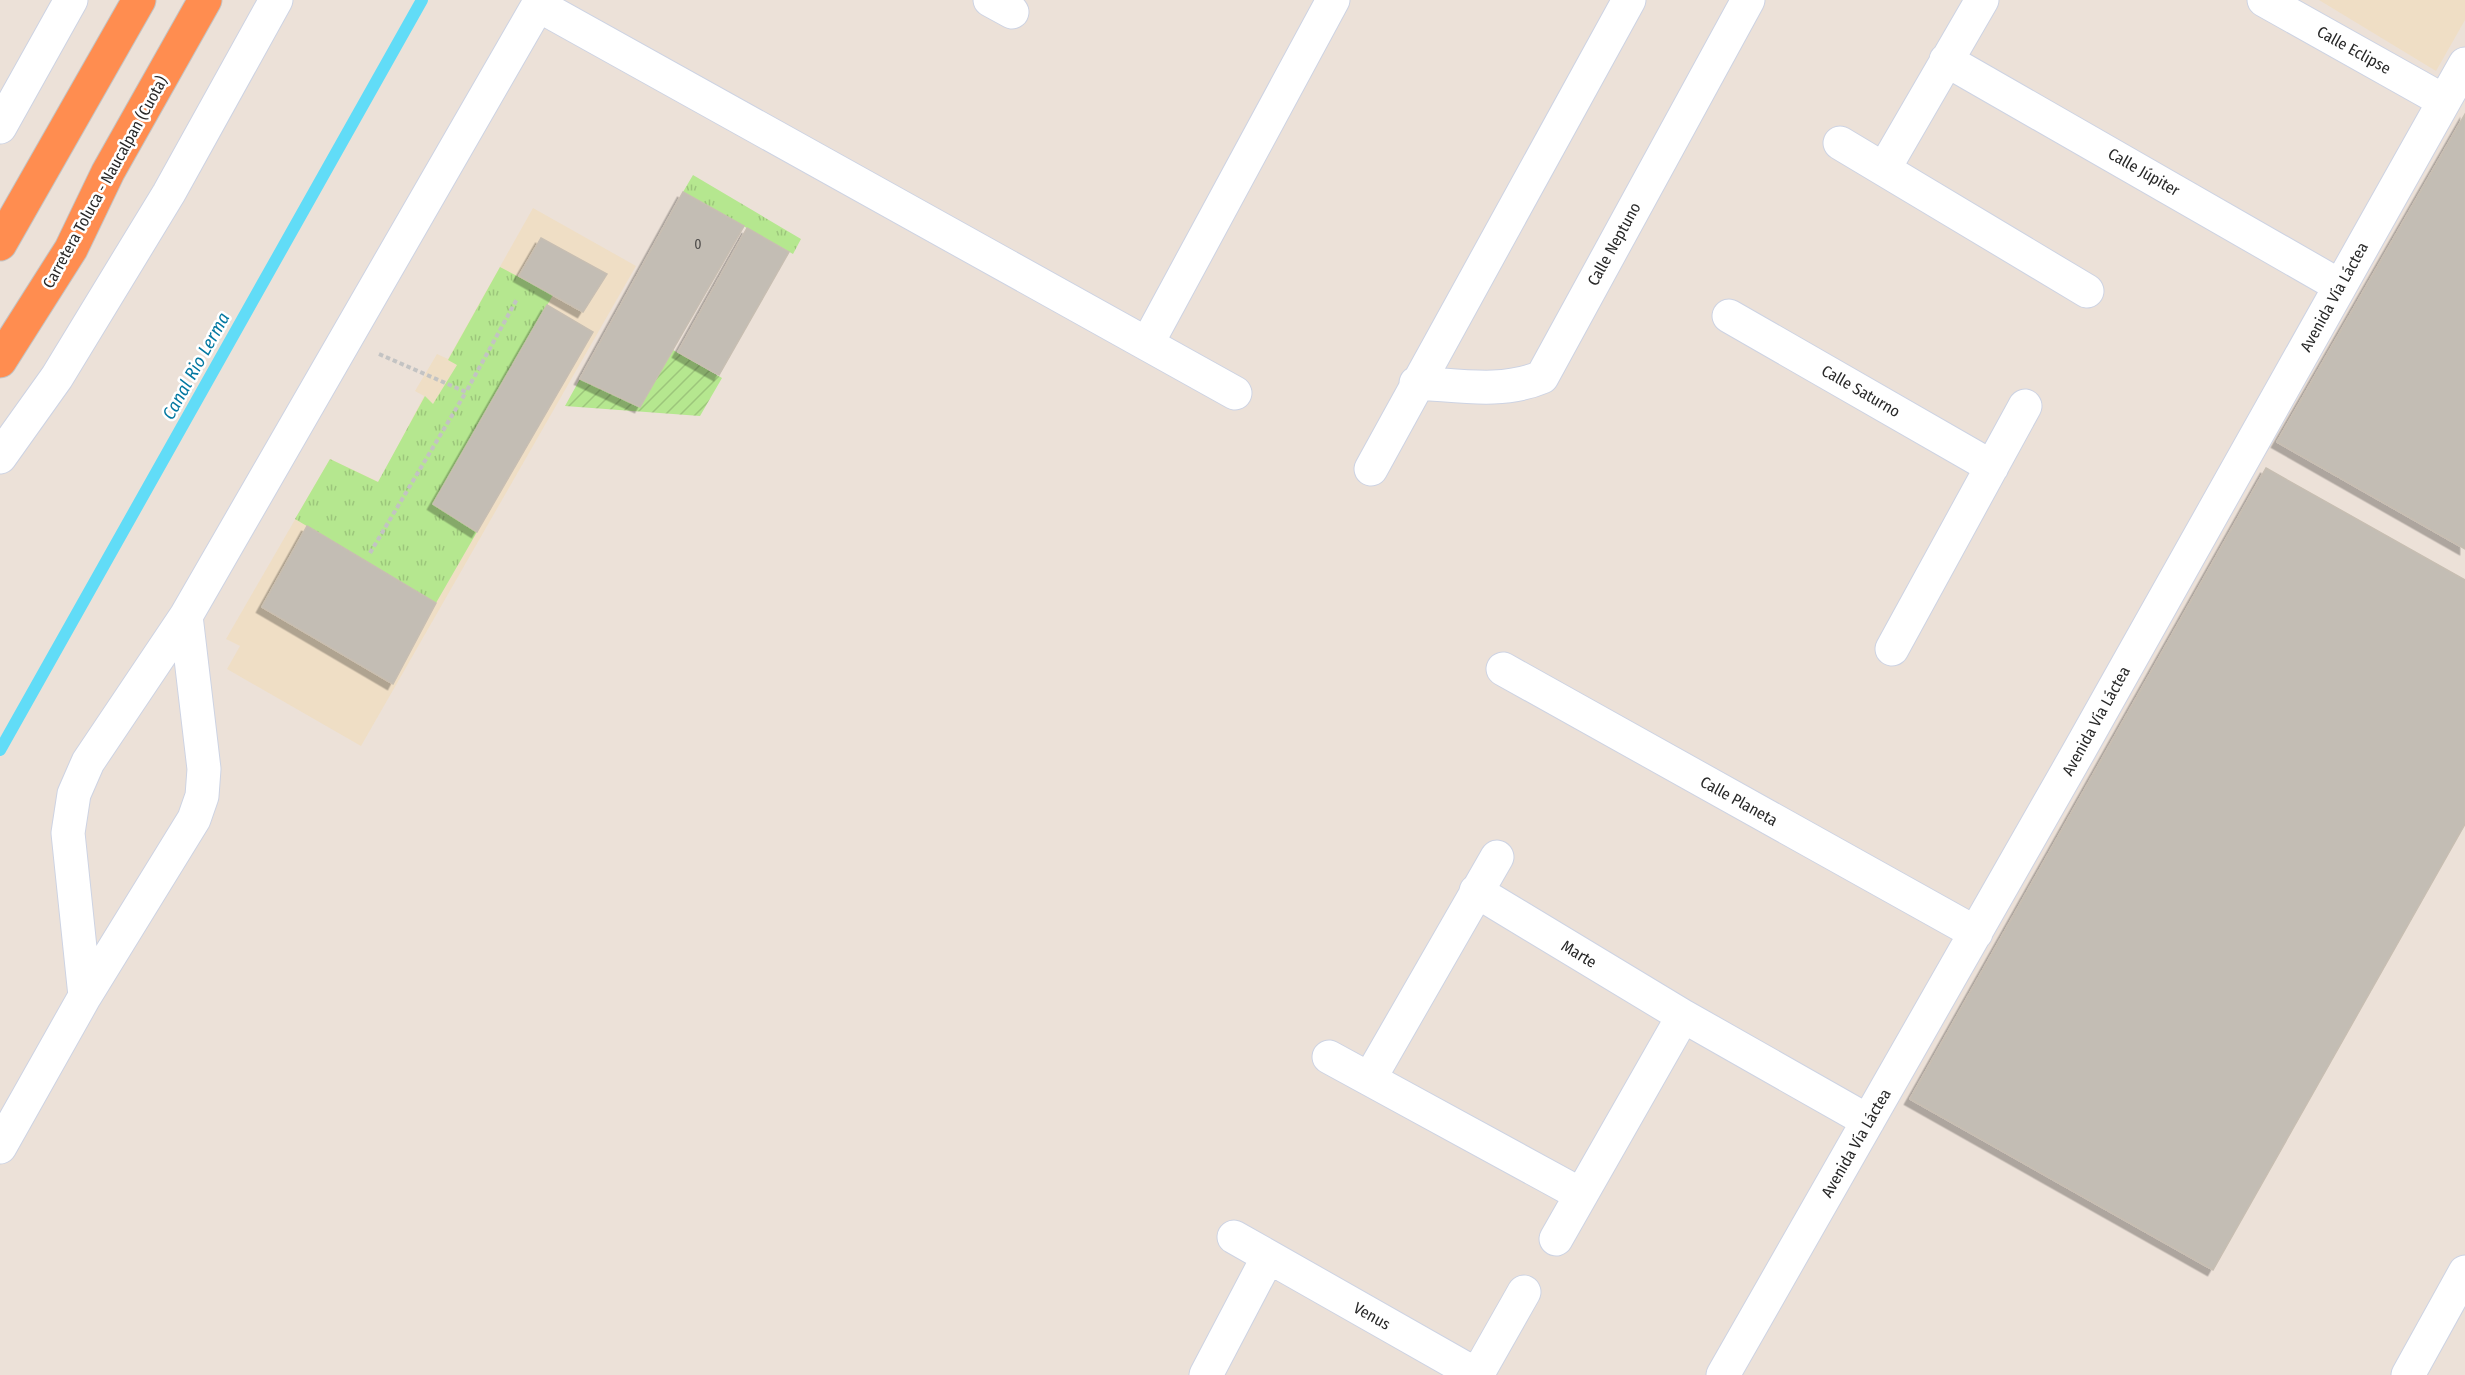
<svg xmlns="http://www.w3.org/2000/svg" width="2465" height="1375" viewBox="0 0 2465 1375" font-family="'Fira Sans Condensed',sans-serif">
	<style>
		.education { fill: #efdec5 }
		.park { fill: url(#park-tufts) }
		.garden { fill: url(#garden-furrows) }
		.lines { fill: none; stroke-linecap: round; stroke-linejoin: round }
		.stream { stroke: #61dcf7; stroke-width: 12 }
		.building { fill: #c3bdb4; stroke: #c7beb2; stroke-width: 1.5; filter: url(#shadow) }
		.minor-casing { stroke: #cdd3e3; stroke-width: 35 }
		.highway-casing { stroke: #c3c3c3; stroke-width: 35 }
		.path { stroke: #c3c3c3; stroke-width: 4; stroke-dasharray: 4.5 3; stroke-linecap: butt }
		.minor { stroke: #fff; stroke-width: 33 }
		.highway { stroke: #ff8d50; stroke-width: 33 }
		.labels { text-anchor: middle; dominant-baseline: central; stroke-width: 5; stroke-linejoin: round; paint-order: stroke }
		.number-label { font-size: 14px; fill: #4f4d4b }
		.street-label { font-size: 16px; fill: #282828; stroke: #fff }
		.water-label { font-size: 18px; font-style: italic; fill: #0378a1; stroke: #fff }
	</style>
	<defs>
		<pattern id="park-tufts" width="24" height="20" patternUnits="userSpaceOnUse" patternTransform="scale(1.5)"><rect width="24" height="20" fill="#b5e78f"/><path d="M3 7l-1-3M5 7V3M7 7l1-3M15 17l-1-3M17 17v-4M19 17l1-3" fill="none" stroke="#9cc67b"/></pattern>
		<pattern id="garden-furrows" width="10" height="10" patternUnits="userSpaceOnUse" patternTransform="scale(1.5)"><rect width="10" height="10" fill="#b5e78f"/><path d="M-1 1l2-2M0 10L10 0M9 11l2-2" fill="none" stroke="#9cc67b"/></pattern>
		<filter id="shadow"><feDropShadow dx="-5.5" dy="5.5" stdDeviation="0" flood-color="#0004"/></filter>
	</defs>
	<rect width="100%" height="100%" fill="#ece1d8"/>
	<path class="education" d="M2319 0H2465V20L2436 71Z
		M533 208 636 266 361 746 227 669 240 646 226 639 330 459 379 482 424 396 415 391 437 354 448 359Z"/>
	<path class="park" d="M693 175 801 239 793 254 683 192Z
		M500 267 553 295 434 503 477 532 436 603 295 519 330 459 378 482 425 396 433 404 457 365 448 360Z"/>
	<path class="garden" d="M673 350 722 378 700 416 565 406 580 379 640 407Z"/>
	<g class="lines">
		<path class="stream" d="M0 750 422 0"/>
	</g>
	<path class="building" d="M2465 114V549L2277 442Z
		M683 192 744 226 640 407 580 379Z
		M747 228 789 252 719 375 678 352Z
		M541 238 607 274 583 312 519 276Z
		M547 305 593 332 477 532 433 504Z
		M2266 468 2465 580V824L2213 1270 1910 1099Z
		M307 526 436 603 393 684 262 607Z"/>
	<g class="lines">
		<defs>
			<path id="minor" d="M990 0 1012 12
				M2264 0 2444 101
				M538 5 1235 393
				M1946 60 2340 286
				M0 127 71 0
				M1840 143 2087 291
				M1884 169 1982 0
				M1729 316 1992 467
				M1147 344 1333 0
				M1416 383C1458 385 1502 394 1542 377L1748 0
				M0 457 57 377 169 193 276 0
				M1371 469 1629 0
				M1892 649 2025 406
				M1503 669 1976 933
				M1476 891 1683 1016 1868 1121
				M85 996 68 833 74 794 88 762 186 616 541 0
				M1329 1057 1580 1194
				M1370 1078 1497 857
				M0 1147 85 996 194 819 202 796 204 769 186 616
				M1234 1237 1477 1375
				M1556 1239 1683 1016
				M1206 1375 1268 1257
				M1477 1375 1524 1292
				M1723 1375 2079 751 2465 64
				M2408 1375 2465 1272"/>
			<path id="highway" d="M0 244 139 0
				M0 361 71 249 108 172 205 0"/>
		</defs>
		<use href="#minor" class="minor-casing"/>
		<use href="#highway" class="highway-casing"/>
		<path class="path" d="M379 354 466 392 517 299
			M370 553 466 392"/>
		<use href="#minor" class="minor"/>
		<use href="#highway" class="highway"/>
	</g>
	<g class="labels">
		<g class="number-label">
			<text x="698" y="244">0</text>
		</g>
		<g class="street-label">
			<text transform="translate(2354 50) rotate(29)">Calle Eclipse</text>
			<text transform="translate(2144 172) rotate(30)">Calle Júpiter</text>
			<text transform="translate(105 182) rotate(-61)">Carretera Toluca - Naucalpan (Cuota)</text>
			<text transform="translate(1614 244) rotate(-61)">Calle Neptuno</text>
			<text transform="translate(2334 297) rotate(-61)">Avenida Vía Láctea</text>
			<text transform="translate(1861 391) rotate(30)">Calle Saturno</text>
			<text transform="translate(2096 721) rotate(-61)">Avenida Vía Láctea</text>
			<text transform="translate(1739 801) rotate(29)">Calle Planeta</text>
			<text transform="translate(1579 954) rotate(31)">Marte</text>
			<text transform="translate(1856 1143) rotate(-60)">Avenida Vía Láctea</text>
			<text transform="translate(1372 1316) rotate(29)">Venus</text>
		</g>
		<g class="water-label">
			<text transform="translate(196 366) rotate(-61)">Canal Rio Lerma</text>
		</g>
	</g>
</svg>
